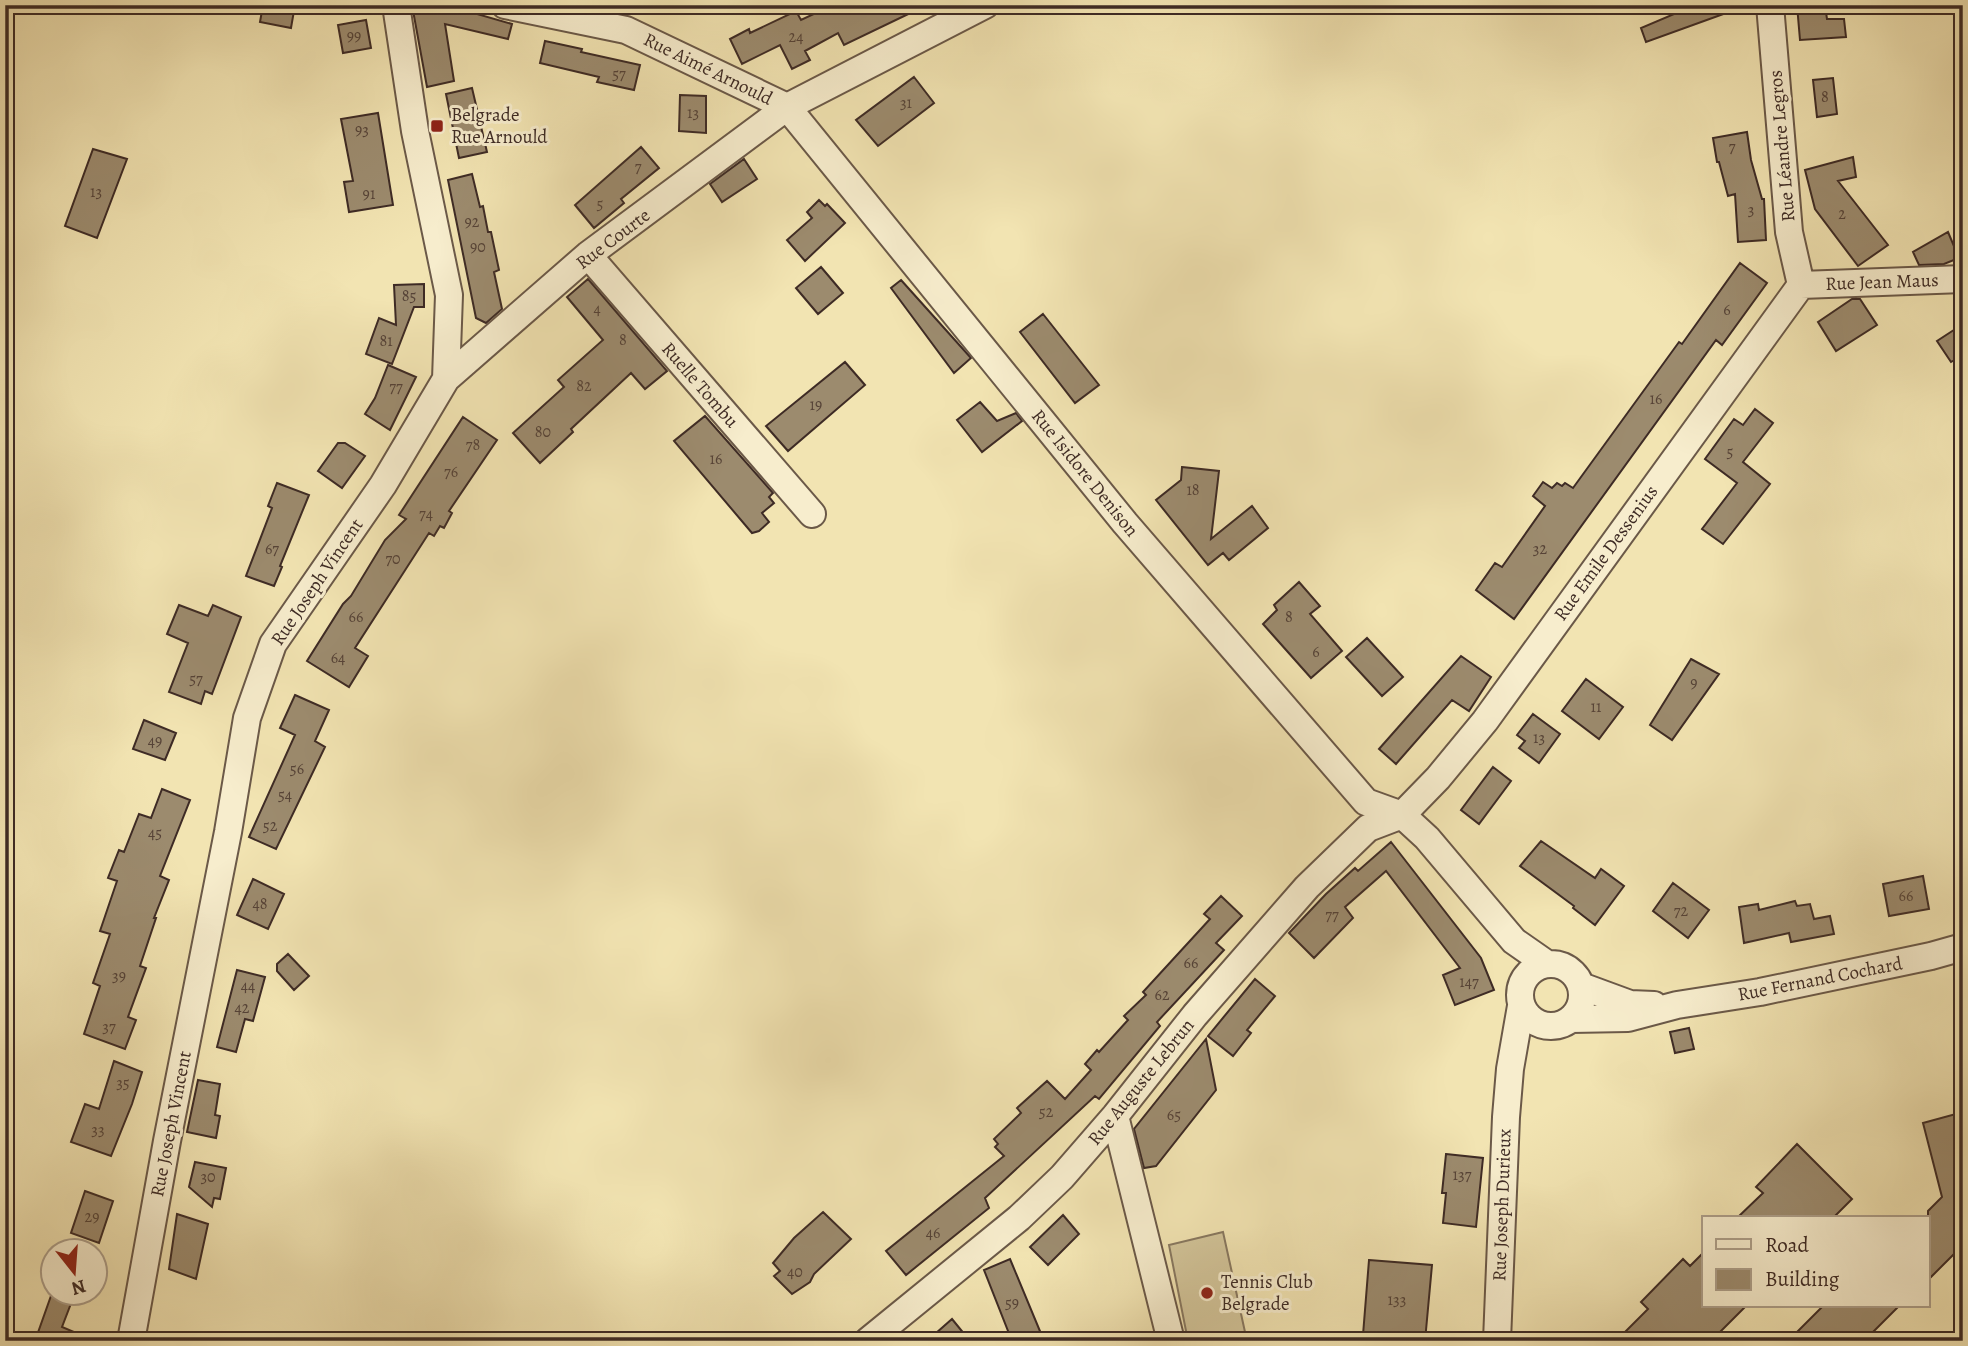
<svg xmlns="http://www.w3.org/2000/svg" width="1968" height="1346" viewBox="0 0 1968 1346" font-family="Alegreya,serif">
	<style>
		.green { fill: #d3c59a; stroke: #887860; stroke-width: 2 }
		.building { fill: #9c8b6e; stroke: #3e2b25; stroke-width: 2 }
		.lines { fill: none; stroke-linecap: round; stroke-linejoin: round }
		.minor-casing { stroke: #6b5948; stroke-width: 30 }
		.minor { stroke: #f7edcd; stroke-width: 26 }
		.poi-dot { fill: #8f2418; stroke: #f7edcd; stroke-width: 2.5 }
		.labels { text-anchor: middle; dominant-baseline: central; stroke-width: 6; stroke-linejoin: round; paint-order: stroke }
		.number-label { font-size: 16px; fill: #564337 }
		.street-label { font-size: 19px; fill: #3e2b25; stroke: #f7edcd }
		.poi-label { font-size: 19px; fill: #3e2b25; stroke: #f7edcd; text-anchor: start }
	</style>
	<rect width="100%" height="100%" fill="#f2e4b2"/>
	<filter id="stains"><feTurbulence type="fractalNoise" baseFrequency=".00286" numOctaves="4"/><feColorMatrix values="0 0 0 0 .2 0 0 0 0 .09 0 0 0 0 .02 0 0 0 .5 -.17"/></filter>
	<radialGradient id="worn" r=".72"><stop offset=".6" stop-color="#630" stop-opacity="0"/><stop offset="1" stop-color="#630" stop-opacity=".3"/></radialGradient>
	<path class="green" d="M1223 1232 1247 1341H1188L1169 1245Z"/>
	<path class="building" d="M263 5H295L291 28 260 22Z
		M412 5H446L512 24 508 39 445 24 454 81 427 87Z
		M833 5H927L844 45 838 33 805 51 810 60 792 69 780 45 742 64 730 39 749 29 750 33 796 11 801 20Z
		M1677 5H1740V8L1646 42 1641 28 1679 12Z
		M1797 5H1825L1827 19H1844L1846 37 1800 40Z
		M366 20 371 48 343 53 338 25Z
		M545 41 582 49 581 52 640 65 634 90 597 82 599 77 540 63Z
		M914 77 934 103 878 146 856 120Z
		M1833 78 1837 114 1817 117 1813 80Z
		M472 88 487 152 459 158 446 94Z
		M680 95 706 96V133L679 131Z
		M378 113 393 205 349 212 344 182 353 181 341 119Z
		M1747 132 1751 160 1762 199H1764L1766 240 1738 242 1735 194 1728 196 1719 162H1717L1713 138Z
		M641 147 659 168 621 199 624 203 594 228 575 205Z
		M93 149 127 159 97 238 65 226Z
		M1853 157 1856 177 1838 181 1888 245 1858 266 1815 209 1805 170Z
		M744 159 757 179 722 202 710 184Z
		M472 174 480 207 483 206 488 232H491L499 270 494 272 502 309 486 323 476 318 448 180Z
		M819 200 825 206 827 204 845 223 805 261 787 240 812 218 807 212Z
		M1948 232 1959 258 1944 264 1919 265 1913 252Z
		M1740 263 1767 283 1722 345 1716 340 1514 619 1476 590 1495 563 1502 567 1545 506 1533 496 1543 482 1552 488 1557 483 1562 486 1565 483 1573 488 1679 342 1682 344Z
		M821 267 843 293 818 314 796 288Z
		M588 279 667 371 645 389 631 373 571 429 573 432 540 463 513 433 564 387 558 380 603 340 567 297Z
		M901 280 971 358 954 373 891 288Z
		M424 284V307H414L392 364 366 354 379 318 396 325 394 285Z
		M1852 299H1860L1877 325 1836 351 1818 322Z
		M1043 314 1099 385 1075 403 1020 332Z
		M1963 324V355L1951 362 1937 341Z
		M845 362 865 385 788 451 766 426Z
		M388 365 416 377 390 430 365 414 375 398Z
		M980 402 997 421 1016 413 1022 421 982 452 957 420Z
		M1755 409 1773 423 1743 462 1770 484 1723 544 1702 529 1737 483 1705 459 1734 419 1743 425Z
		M705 416 773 493 769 497 774 503 762 513 769 522 759 531 752 533 674 441Z
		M463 417 497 440 449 511 452 513 444 528 440 526 434 536 429 533 355 648 368 656 349 687 307 661 343 604 351 596 385 540 406 519 399 515Z
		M338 443H345L365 456 342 488 318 471Z
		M1182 467 1219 471 1211 539 1252 506 1268 528 1229 560 1223 553 1208 565 1156 500 1181 480Z
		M277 483 309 495 280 566 282 567 274 586 246 576 272 508 268 506Z
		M1299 582 1320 606 1310 614 1342 651 1311 678 1263 624 1277 610 1274 605Z
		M179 605 208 616 213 605 241 617 212 694 205 691 201 704 169 692 188 643 167 634Z
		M1367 638 1403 677 1382 696 1346 657Z
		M1461 656 1491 677 1469 711 1452 700 1396 764 1379 749Z
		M1691 659 1719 674 1672 740 1650 725Z
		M1586 679 1623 707 1599 739 1562 711Z
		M295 695 329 710 315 741 325 747 276 849 249 837 295 735 280 728Z
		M1533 714 1560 734 1539 763 1519 748 1525 741 1517 735Z
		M144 720 176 733 165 760 133 749Z
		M1493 767 1511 781 1479 824 1461 810Z
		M162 789 190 800 160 876 169 880 154 918H156L140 966 146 968 128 1017 136 1020 125 1049 84 1034 100 986 93 983 110 934 100 931 117 881 108 878 119 850 124 852 139 814 151 818Z
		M1541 841 1595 878 1601 869 1624 886 1595 925 1573 908 1574 906 1520 866Z
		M1391 842 1481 958 1494 990 1455 1005 1443 975 1460 968 1386 871 1345 907 1353 918 1314 958 1289 933 1326 894 1355 868 1358 871Z
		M1923 876 1929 909 1889 916 1883 884Z
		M253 879 284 894 268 929 237 915Z
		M1673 883 1709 910 1688 938 1653 911Z
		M1221 896 1242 916 1216 943 1224 950 1157 1022 1160 1026 1099 1099 1095 1096 985 1198 989 1208 906 1275 886 1251 1004 1156 995 1147 998 1144 994 1139 1021 1113 1017 1108 1047 1081 1065 1099 1091 1070 1085 1064 1097 1050 1099 1052 1128 1020 1124 1016 1146 995 1143 992 1210 919 1204 914Z
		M1795 901 1797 906 1810 904 1814 919 1830 916 1834 934 1791 942 1789 933 1744 943 1739 907 1758 904 1759 910Z
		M288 954 309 976 294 990 277 971V964Z
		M237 970 265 977 253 1021 245 1019 236 1052 217 1047Z
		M1255 979 1275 996 1247 1030 1251 1033 1233 1056 1208 1036Z
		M1689 1028 1694 1049 1675 1053 1670 1032Z
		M1206 1039 1216 1090 1156 1166 1144 1168 1134 1129Z
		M114 1061 142 1072 132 1104 111 1156 71 1142 85 1104 99 1109Z
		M198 1080 220 1084 215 1115 220 1116 216 1138 187 1132Z
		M1963 1112V1245L1928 1280V1211L1942 1197 1923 1123Z
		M1797 1144 1852 1199 1833 1218H1737L1763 1193 1756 1187Z
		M1446 1154 1483 1158 1476 1227 1443 1223 1446 1193H1442Z
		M195 1162 226 1168 220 1199 214 1198 212 1207 189 1187Z
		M85 1191 113 1201 99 1243 71 1233Z
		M823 1212 851 1239 814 1274 810 1282 792 1294 774 1276 780 1271 773 1263 794 1238Z
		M177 1214 208 1224 196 1279 169 1269Z
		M1063 1215 1079 1234 1048 1265 1030 1247Z
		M1704 1252V1306H1746L1711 1341H1616L1648 1309 1641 1302 1683 1259 1690 1266Z
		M1010 1259 1042 1336 1028 1341H1012L984 1270Z
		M1369 1260 1432 1265 1425 1341 1363 1335Z
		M52 1293H75L62 1327 95 1341H35Z
		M1823 1306H1899L1864 1341H1788Z
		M952 1319 970 1341H927Z"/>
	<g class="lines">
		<defs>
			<path id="minor" d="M505 5 626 30 787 107 1125 523 1366 802 1402 815 1427 838 1514 941 1547 964
				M1770 5 1789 232 1801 285
				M588 255 812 514
				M1801 285 1963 279
				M446 379 588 255 787 107 985 5
				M1520 995a31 31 0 1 1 62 0a31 31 0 1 1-62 0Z
				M1581 986 1630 1004 1654 1005
				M1571 1019 1628 1018 1677 1005 1760 992 1931 956 1963 947
				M1115 1116 1171 1341
				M131 1341 167 1141 228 832 247 718 273 644 383 485 446 379 449 295 415 131 396 5
				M868 1341 1019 1218 1062 1177 1115 1116 1195 1015 1307 887 1368 828 1402 815 1438 778 1485 721 1801 285
				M1497 1341 1506 1117 1510 1069 1521 1006"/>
		</defs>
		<use href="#minor" class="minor-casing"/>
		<use href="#minor" class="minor"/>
	</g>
	<g class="poi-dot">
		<rect x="430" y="119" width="14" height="14" rx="3.5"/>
		<circle cx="1207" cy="1293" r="7"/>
	</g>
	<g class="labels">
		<g class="number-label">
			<text x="354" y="36">99</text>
			<text x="796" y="37">24</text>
			<text x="619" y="74">57</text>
			<text x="1825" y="97">8</text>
			<text x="906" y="103">31</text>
			<text x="693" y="113">13</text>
			<text x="362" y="130">93</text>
			<text x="1732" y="147">7</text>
			<text x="638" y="167">7</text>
			<text x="96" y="192">13</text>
			<text x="369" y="194">91</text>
			<text x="600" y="204">5</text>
			<text x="1751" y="210">3</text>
			<text x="1842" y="214">2</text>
			<text x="472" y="222">92</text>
			<text x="478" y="247">90</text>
			<text x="409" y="296">85</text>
			<text x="597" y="309">4</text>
			<text x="1727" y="310">6</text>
			<text x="623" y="340">8</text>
			<text x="386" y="341">81</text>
			<text x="584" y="386">82</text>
			<text x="396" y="387">77</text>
			<text x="1656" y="399">16</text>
			<text x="816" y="405">19</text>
			<text x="543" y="432">80</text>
			<text x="473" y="445">78</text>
			<text x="1730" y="452">5</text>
			<text x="716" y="459">16</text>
			<text x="451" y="472">76</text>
			<text x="1193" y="490">18</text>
			<text x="426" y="514">74</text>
			<text x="272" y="549">67</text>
			<text x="1540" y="549">32</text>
			<text x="393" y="559">70</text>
			<text x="356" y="617">66</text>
			<text x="1289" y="617">8</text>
			<text x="1316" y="652">6</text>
			<text x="338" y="658">64</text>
			<text x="196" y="679">57</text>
			<text x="1694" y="683">9</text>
			<text x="1596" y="707">11</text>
			<text x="1539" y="738">13</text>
			<text x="155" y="741">49</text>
			<text x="297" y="769">56</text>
			<text x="285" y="795">54</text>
			<text x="270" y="826">52</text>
			<text x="155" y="833">45</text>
			<text x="1906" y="896">66</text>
			<text x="260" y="904">48</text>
			<text x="1681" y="911">72</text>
			<text x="1332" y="915">77</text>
			<text x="1191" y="963">66</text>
			<text x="119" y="976">39</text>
			<text x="1469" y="982">147</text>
			<text x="248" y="986">44</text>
			<text x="1162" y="995">62</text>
			<text x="242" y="1008">42</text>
			<text x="109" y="1027">37</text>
			<text x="123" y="1083">35</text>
			<text x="1046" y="1112">52</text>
			<text x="1174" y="1115">65</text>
			<text x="98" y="1130">33</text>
			<text x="1462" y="1175">137</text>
			<text x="208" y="1177">30</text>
			<text x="92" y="1217">29</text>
			<text x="933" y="1233">46</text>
			<text x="795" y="1272">40</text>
			<text x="1397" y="1300">133</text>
			<text x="1012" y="1303">59</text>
		</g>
		<g class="street-label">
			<text transform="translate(708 69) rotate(26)">Rue Aimé Arnould</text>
			<text transform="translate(1782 146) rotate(-95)">Rue Léandre Legros</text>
			<text transform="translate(613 239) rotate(-37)">Rue Courte</text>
			<text transform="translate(1882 282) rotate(-2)">Rue Jean Maus</text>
			<text transform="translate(700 385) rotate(49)">Ruelle Tombu</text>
			<text transform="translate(1085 473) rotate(51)">Rue Isidore Denison</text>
			<text transform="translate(1606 553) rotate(-54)">Rue Emile Dessenius</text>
			<text transform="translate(317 582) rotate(-56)">Rue Joseph Vincent</text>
			<text transform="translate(1820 979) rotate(-11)">Rue Fernand Cochard</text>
			<text transform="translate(1141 1082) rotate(-51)">Rue Auguste Lebrun</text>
			<text transform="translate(171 1124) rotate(-79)">Rue Joseph Vincent</text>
			<text transform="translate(1502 1205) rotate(-88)">Rue Joseph Durieux</text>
		</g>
		<g class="poi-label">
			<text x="451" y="115">Belgrade<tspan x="451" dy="22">Rue Arnould</tspan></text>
			<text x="1221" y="1282">Tennis Club<tspan x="1221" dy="22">Belgrade</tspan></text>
		</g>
	</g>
	<rect width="1968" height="1346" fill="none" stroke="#f2e4b2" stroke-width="28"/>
	<rect x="7" y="7" width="1954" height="1332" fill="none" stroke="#3e2b25" stroke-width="3.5"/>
	<rect x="14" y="14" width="1940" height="1318" fill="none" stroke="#3e2b25" stroke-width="2"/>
	<rect x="1702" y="1216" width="228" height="91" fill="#f7edcd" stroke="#ad9f8a" stroke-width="2"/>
	<rect x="1716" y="1239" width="35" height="10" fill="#f7edcd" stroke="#ad9f8a" stroke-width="2"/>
	<text x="1765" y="1252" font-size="21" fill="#3e2b25">Road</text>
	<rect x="1716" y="1269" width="35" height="21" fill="#9c8b6e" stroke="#ad9f8a" stroke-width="2"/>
	<text x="1765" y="1286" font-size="21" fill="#3e2b25">Building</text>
	<g transform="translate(74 1272) rotate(163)"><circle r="33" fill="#f7edcd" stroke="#ad9f8a" stroke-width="2"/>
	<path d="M0-5L12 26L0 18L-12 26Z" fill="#8f2418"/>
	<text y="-10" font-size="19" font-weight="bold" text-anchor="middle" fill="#3e2b25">N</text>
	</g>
	<rect width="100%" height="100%" filter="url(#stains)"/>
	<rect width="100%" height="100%" fill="url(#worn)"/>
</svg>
